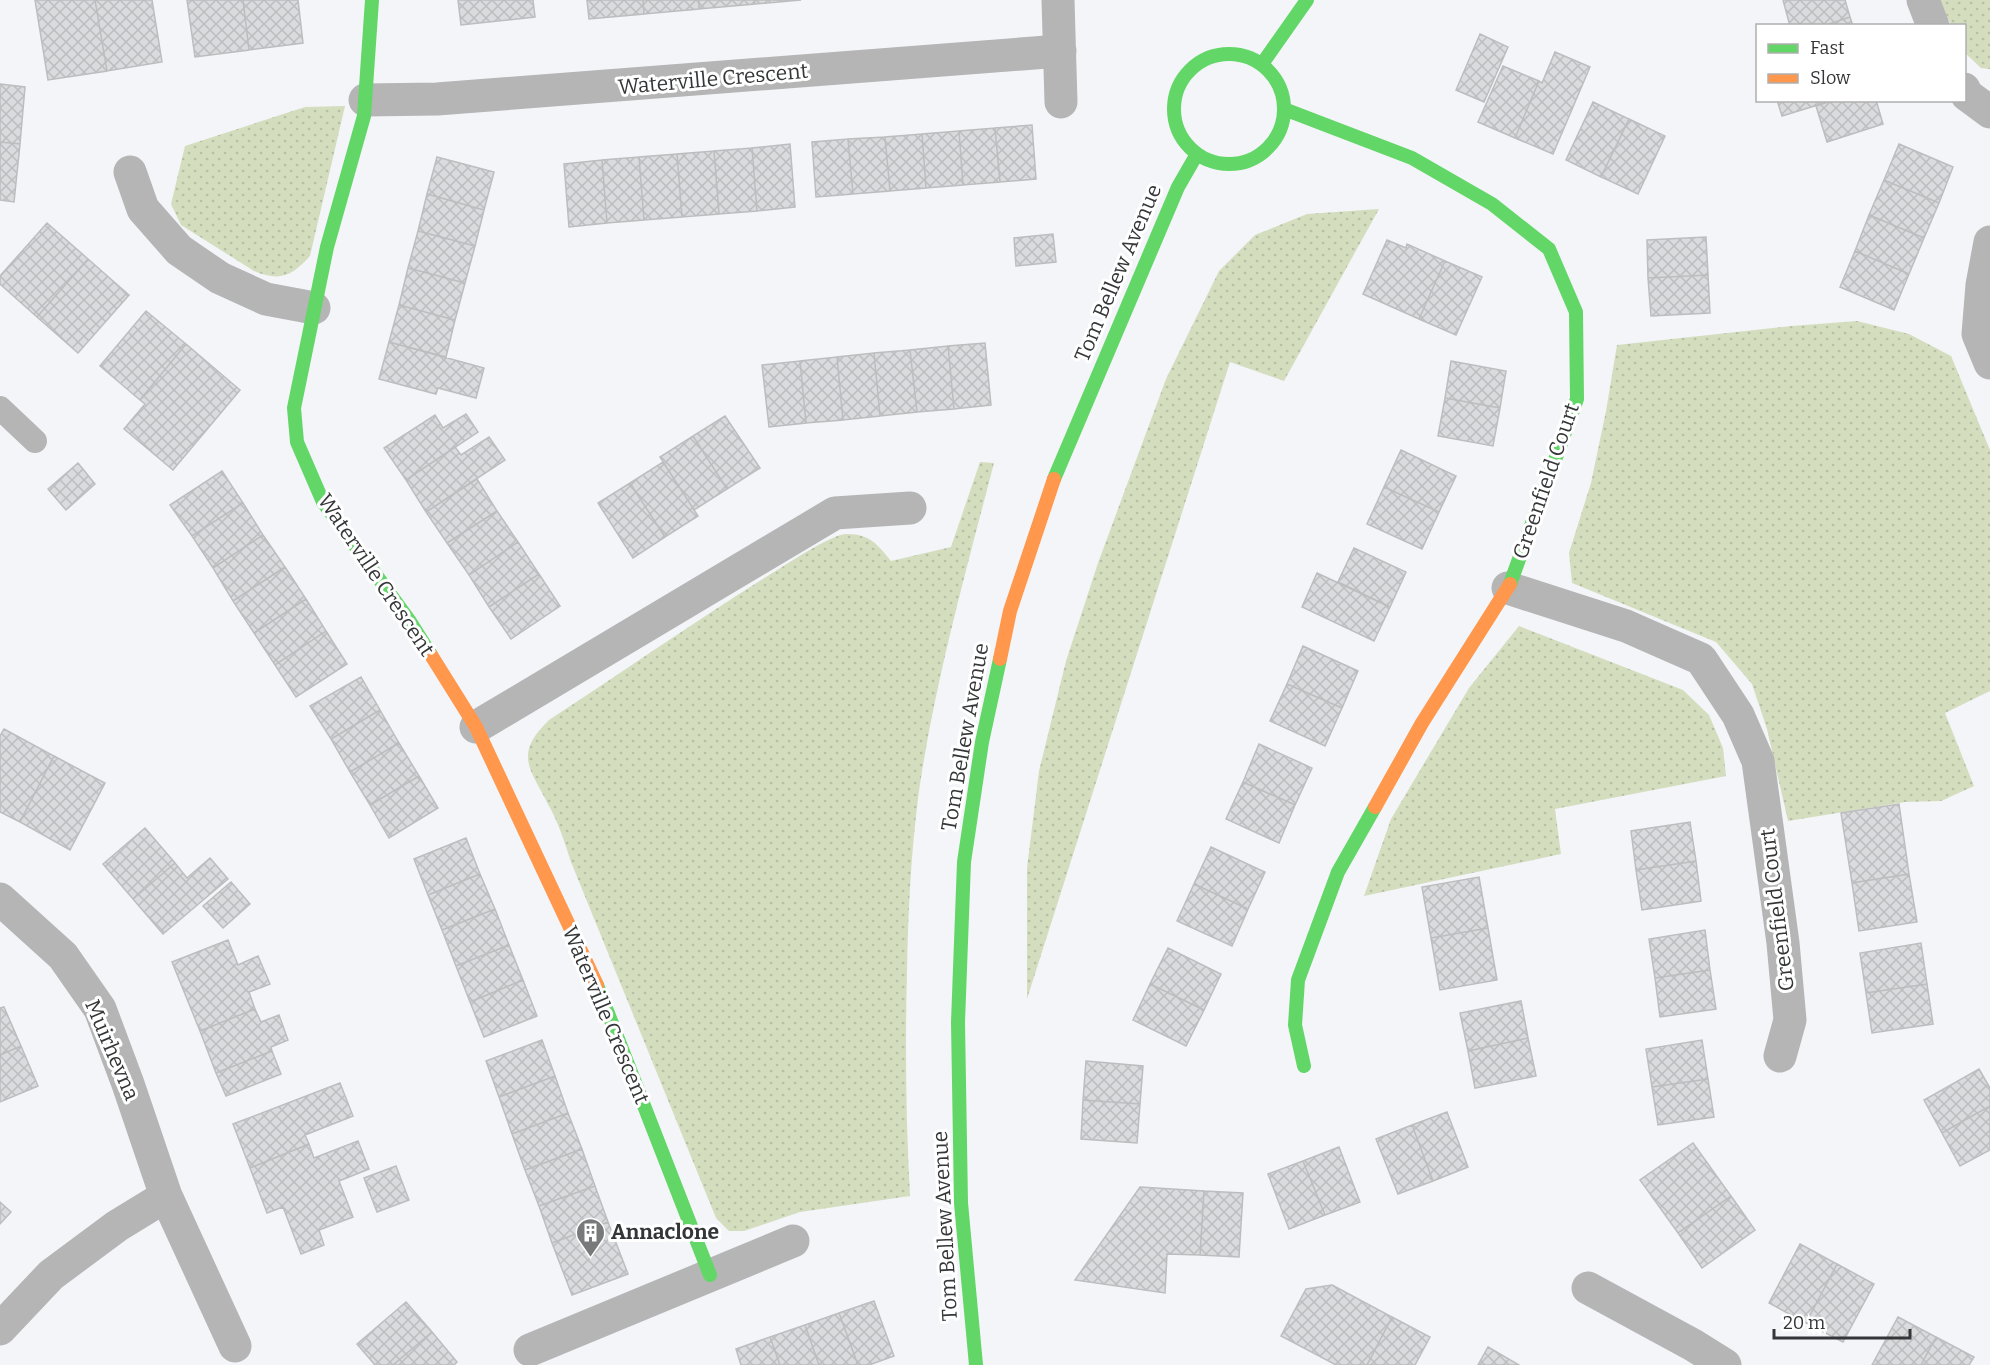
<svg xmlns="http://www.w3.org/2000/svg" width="1990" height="1365" viewBox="0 0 1990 1365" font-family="Bitter,serif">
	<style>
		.grass { fill: url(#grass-dots) }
		.building { fill: url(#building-cross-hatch); stroke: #bcbdbf; stroke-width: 1.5 }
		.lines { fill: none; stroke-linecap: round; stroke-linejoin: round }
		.lane { stroke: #b5b5b6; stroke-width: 24 }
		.street { stroke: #b5b5b6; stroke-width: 33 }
		.fast { stroke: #63d668; stroke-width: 14 }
		.slow { stroke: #ff974d; stroke-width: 14 }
		.labels { text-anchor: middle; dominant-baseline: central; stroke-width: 6; stroke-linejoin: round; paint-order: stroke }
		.street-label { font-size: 21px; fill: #353638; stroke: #fff }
		.poi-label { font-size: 21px; font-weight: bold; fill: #353638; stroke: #fff; text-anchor: start }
	</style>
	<defs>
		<pattern id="grass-dots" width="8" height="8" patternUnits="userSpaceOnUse" patternTransform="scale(1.5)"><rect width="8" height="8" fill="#d4debf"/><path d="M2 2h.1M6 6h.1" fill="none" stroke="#b7bfa5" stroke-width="1.8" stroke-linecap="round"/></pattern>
		<pattern id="building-cross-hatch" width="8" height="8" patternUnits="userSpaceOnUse" patternTransform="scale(1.5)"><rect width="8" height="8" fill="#dadbde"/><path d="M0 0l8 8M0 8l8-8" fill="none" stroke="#bcbdbf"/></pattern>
	</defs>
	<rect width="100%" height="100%" fill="#f3f5f8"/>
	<path class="grass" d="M1939 0H1990V69L1981 68 1965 53 1964 26 1951 25Z
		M345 106 310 256C292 276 280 282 254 271L181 225 171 204 185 146 305 107Z
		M1379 209 1284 381 1230 362 1027 999V868L1039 771 1066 661 1098 563 1166 379 1219 271 1255 235 1307 214Z
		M1857 321 1909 334 1951 356 1990 450V691L1945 713 1974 786 1941 801 1905 802 1788 821 1767 729 1752 684 1716 642 1572 583 1569 553 1591 483 1606 411 1617 345 1792 326Z
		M980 462 994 463C966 571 935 681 919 791 911 851 908 912 907 973 905 1047 906 1121 910 1196L800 1212 744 1231H729L716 1218 571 862C565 843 559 824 549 806 530 768 513 755 549 720 627 669 703 616 782 567 795 559 833 534 847 534 870 534 878 545 891 561L951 547Z
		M1519 626 1683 690 1709 715 1723 748 1726 776 1555 809 1561 854 1364 896 1391 819 1469 688Z"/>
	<path class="building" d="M35 0H95L107 71 48 80Z
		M95 0H152L162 62 107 71Z
		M187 0H243L249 50 195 57Z
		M243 0H298L303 43 249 50Z
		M458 0H533L535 17 461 25Z
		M587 0H643L644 14 589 19Z
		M643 0H699V9L644 14Z
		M699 0H754L755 4 699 9Z
		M754 0H801L755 4Z
		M1783 0H1845L1850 17 1823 26H1790Z
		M1850 17 1853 26H1823Z
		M1480 34 1508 47 1484 102 1456 90Z
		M1555 52 1590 67 1553 154 1515 138 1539 81 1542 83Z
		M1503 66 1539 81 1515 138 1478 122Z
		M0 84 25 87 20 144 0 142Z
		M1777 100H1834L1782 116Z
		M1834 100H1876L1883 124 1827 142 1816 106Z
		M1593 102 1629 119 1601 177 1566 160Z
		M1629 119 1665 136 1638 194 1601 177Z
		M1032 125 1036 179 1000 182 995 128Z
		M995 128 1000 182 963 185 959 131Z
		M959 131 963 185 926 188 922 134Z
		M922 134 926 188 890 191 885 137Z
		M885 137 890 191 853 194 848 139Z
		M848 139 853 194 816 197 812 142Z
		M0 142 20 144 14 202 0 200Z
		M790 144 795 207 757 211 752 148Z
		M1899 144 1953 167 1939 203 1884 180Z
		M752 148 757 211 719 214 714 151Z
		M714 151 719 214 682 217 677 154Z
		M677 154 682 217 644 220 639 157Z
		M437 157 494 172 484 210 427 194Z
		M639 157 644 220 607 223 602 160Z
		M602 160 607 223 569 227 564 164Z
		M1884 180 1939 203 1924 238 1869 215Z
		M427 194 484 210 475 246 418 231Z
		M1869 215 1924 238 1909 274 1855 251Z
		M47 223 88 259 37 317 0 284V276Z
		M418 231 475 246 465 283 408 268Z
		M1053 234 1056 262 1016 266 1014 238Z
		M1706 237 1708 275 1648 278 1647 240Z
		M1387 240 1406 248 1407 244 1445 261 1419 319 1363 294Z
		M1855 251 1909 274 1894 310 1840 287Z
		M88 259 129 295 78 353 37 317Z
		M1445 261 1482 277 1456 335 1419 319Z
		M408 268 465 283 455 320 399 305Z
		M1708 275 1710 313 1651 316 1648 278Z
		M399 305 455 320 446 357 389 342Z
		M146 311 186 344 140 400 100 366Z
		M389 342 484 368 476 398 438 388 436 394 379 379Z
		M985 343 991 405 954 409 948 346Z
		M186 344 240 390 173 470 124 429 145 404 140 400Z
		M948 346 954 409 917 412 910 350Z
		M910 350 917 412 880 416 874 353Z
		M874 353 880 416 843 420 837 357Z
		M837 357 843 420 806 423 800 361Z
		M800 361 806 423 769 427 762 365Z
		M1451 361 1506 371 1500 408 1445 398Z
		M1445 398 1500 408 1493 446 1438 436Z
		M466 414 478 432 406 480 384 448 435 415 443 428Z
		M725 416 760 468 727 489 693 436Z
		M693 436 727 489 694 510 660 457Z
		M489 437 505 460 426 512 406 480 455 447 461 455Z
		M1401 450 1456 476 1439 512 1384 487Z
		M663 462 698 516 665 537 630 483Z
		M78 463 95 484 66 510 48 489Z
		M222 471 243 503 192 536 170 505Z
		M477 479 497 511 447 543 426 512Z
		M630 483 665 537 633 558 598 503Z
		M1384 487 1439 512 1422 549 1367 524Z
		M243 503 263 535 213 568 192 536Z
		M497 511 518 542 469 575 447 543Z
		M263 535 285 567 233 601 213 568Z
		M518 542 539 574 489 607 469 575Z
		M1354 548 1406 572 1390 607 1338 582Z
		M285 567 306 599 254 633 233 601Z
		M1317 573 1390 607 1374 641 1302 607Z
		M539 574 560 606 511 639 489 607Z
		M306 599 326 631 275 665 254 633Z
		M326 631 347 664 296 697 275 665Z
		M1303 646 1358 671 1342 708 1287 684Z
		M361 677 380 710 331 739 310 706Z
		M1287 684 1342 708 1325 746 1270 721Z
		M380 710 399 743 350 772 331 739Z
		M4 729 54 756 20 822 0 812V736Z
		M399 743 419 776 370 805 350 772Z
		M1259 744 1312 768 1295 805 1243 782Z
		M54 756 105 783 70 850 20 822Z
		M419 776 438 808 389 838 370 805Z
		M1243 782 1295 805 1279 843 1226 819Z
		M1899 804 1909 874 1852 883 1841 813Z
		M1690 822 1696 861 1636 870 1631 831Z
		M145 828 175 863 133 899 103 864Z
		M466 838 480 874 428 895 414 859Z
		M1211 847 1265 872 1248 909 1194 884Z
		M210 858 228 879 163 934 133 899 175 863 187 878Z
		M1696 861 1701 901 1642 910 1636 870Z
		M480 874 495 909 442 930 428 895Z
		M1909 874 1917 922 1859 931 1852 883Z
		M1479 877 1488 928 1431 938 1422 887Z
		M231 882 250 904 223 928 203 906Z
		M1194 884 1248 909 1232 946 1177 921Z
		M495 909 509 945 456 966 442 930Z
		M1488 928 1497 980 1440 990 1431 938Z
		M1705 930 1710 970 1655 978 1649 939Z
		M228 940 238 965 258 956 270 984 249 992 255 1009 200 1031 172 962Z
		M1921 943 1927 984 1866 993 1860 953Z
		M509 945 523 980 470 1002 456 966Z
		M1168 948 1221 974 1204 1010 1150 984Z
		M1710 970 1716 1009 1660 1017 1655 978Z
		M523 980 537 1016 484 1037 470 1002Z
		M1150 984 1204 1010 1186 1046 1133 1020Z
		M1927 984 1933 1024 1872 1033 1866 993Z
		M1521 1001 1528 1038 1468 1051 1460 1013Z
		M4 1007 21 1046 0 1055V1008Z
		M255 1009 261 1022 279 1015 288 1040 271 1047 272 1051 216 1073 200 1031Z
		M1528 1038 1536 1076 1475 1088 1468 1051Z
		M542 1040 555 1076 499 1097 486 1061Z
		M1702 1040 1708 1079 1652 1087 1646 1049Z
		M21 1046 38 1086 0 1102V1055Z
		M272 1051 281 1074 226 1096 216 1073Z
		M1086 1061 1143 1066 1140 1104 1083 1100Z
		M1979 1069 1990 1088V1106L1942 1133 1924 1100Z
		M555 1076 568 1113 512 1134 499 1097Z
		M1708 1079 1714 1117 1658 1125 1652 1087Z
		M340 1083 353 1116 305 1135 309 1144 250 1168 233 1124Z
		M1083 1100 1140 1104 1137 1143 1081 1139Z
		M1990 1106V1150L1960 1166 1942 1133Z
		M1447 1112 1468 1167 1433 1181 1412 1125Z
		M568 1113 582 1149 525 1170 512 1134Z
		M1412 1125 1433 1181 1398 1194 1376 1139Z
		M358 1141 369 1169 339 1181 353 1217 319 1230 324 1245 301 1254 283 1207 267 1213 250 1168 309 1144 314 1158Z
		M1693 1143 1731 1196 1678 1233 1640 1180Z
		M1339 1147 1360 1202 1325 1215 1303 1161Z
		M582 1149 595 1186 539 1206 525 1170Z
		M1303 1161 1325 1215 1289 1229 1268 1174Z
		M396 1166 409 1200 377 1212 364 1178Z
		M595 1186 608 1222 552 1243 539 1206Z
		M1140 1187 1204 1191 1200 1255 1167 1254 1165 1293 1075 1280Z
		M1204 1191 1243 1193 1239 1257 1200 1255Z
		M1731 1196 1755 1230 1702 1268 1678 1233Z
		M0 1202 11 1212 0 1224Z
		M608 1222 628 1274 572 1295 552 1243Z
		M1800 1244 1837 1264 1806 1323 1769 1303Z
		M1837 1264 1874 1284 1843 1342 1806 1323Z
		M1332 1285 1392 1317 1367 1365H1336L1281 1336 1306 1289Z
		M874 1301 894 1356 869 1365H858L839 1313Z
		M406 1302 432 1332 393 1365H375L357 1344Z
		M839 1313 858 1365H819L805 1325Z
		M1392 1317 1430 1337 1415 1365H1367Z
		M1898 1317 1936 1337 1921 1365H1872Z
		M805 1325 819 1365H780L770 1337Z
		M432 1332 457 1362 454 1365H393Z
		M770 1337 780 1365H741L736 1349Z
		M1936 1337 1974 1357 1969 1365H1921Z
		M1488 1347 1519 1365H1478Z"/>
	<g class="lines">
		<path class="lane" d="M0 408 35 441"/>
		<path class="street" d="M1058 0 1061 102
			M1923 0 1933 26
			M1964 89 1967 95 1990 112
			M365 100 437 99 1060 51
			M130 172 143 209 179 250 220 278 266 299 314 308
			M1990 242 1982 285 1978 334 1990 363
			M1508 588 1626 626 1701 659 1738 715 1758 761 1783 943 1790 1020 1780 1056
			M476 727 835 513 910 508
			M0 899 63 956 100 1009 128 1084 166 1196 235 1346
			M1588 1288 1693 1345 1725 1365
			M0 1329 51 1275 117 1226 166 1196
			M530 1350 793 1241"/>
		<path class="fast" d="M372 0 364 116 327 247 294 408 297 442 323 502 409 620 431 655
			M1174 109a55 55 0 1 1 110 0a55 55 0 1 1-110 0Z
			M1262 64 1307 0
			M1284 109 1412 158 1492 204 1549 249 1576 312 1577 399 1510 584
			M1054 479 1178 187 1197 154
			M597 985 710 1275
			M1304 1066 1295 1025 1298 980 1338 872 1375 807
			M976 1365 961 1203 958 1022 964 862 982 742 1000 659"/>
		<path class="slow" d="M431 655 476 727 597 985
			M1000 659 1010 611 1054 479
			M1375 807 1422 723 1510 584"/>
	</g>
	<defs>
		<symbol id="building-pin" viewBox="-11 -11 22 30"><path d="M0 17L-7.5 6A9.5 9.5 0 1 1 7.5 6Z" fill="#78797b" stroke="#fff"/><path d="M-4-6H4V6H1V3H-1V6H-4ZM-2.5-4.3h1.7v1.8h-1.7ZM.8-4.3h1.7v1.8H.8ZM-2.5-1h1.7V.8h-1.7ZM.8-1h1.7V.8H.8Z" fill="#fff"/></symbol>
	</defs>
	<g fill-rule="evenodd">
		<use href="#building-pin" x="574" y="1216" width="33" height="45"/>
	</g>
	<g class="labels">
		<g class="street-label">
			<text transform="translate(713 79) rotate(-5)">Waterville Crescent</text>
			<text transform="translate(1118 273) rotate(-67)">Tom Bellew Avenue</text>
			<text transform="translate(1546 481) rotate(-71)">Greenfield Court</text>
			<text transform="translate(376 575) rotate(56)">Waterville Crescent</text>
			<text transform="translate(965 737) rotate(-80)">Tom Bellew Avenue</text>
			<text transform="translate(1777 910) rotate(-97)">Greenfield Court</text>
			<text transform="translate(606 1015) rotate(67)">Waterville Crescent</text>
			<text transform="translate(112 1050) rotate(67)">Muirhevna</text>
			<text transform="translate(945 1226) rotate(-93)">Tom Bellew Avenue</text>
		</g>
		<g class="poi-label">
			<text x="611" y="1232">Annaclone</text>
		</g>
	</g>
	<rect x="1756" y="24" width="210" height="78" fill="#ffffff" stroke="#aeafaf" stroke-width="1.5"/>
	<rect x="1768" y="44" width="30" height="9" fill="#63d668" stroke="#aeafaf" stroke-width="1.5"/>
	<text x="1810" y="54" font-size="18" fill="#353638">Fast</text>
	<rect x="1768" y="74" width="30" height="9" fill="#ff974d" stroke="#aeafaf" stroke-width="1.5"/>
	<text x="1810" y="84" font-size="18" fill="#353638">Slow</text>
	<path d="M1774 1329v9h136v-9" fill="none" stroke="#353638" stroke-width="3"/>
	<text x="1783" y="1329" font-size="18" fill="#353638" stroke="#ffffff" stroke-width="4.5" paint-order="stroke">20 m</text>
</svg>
